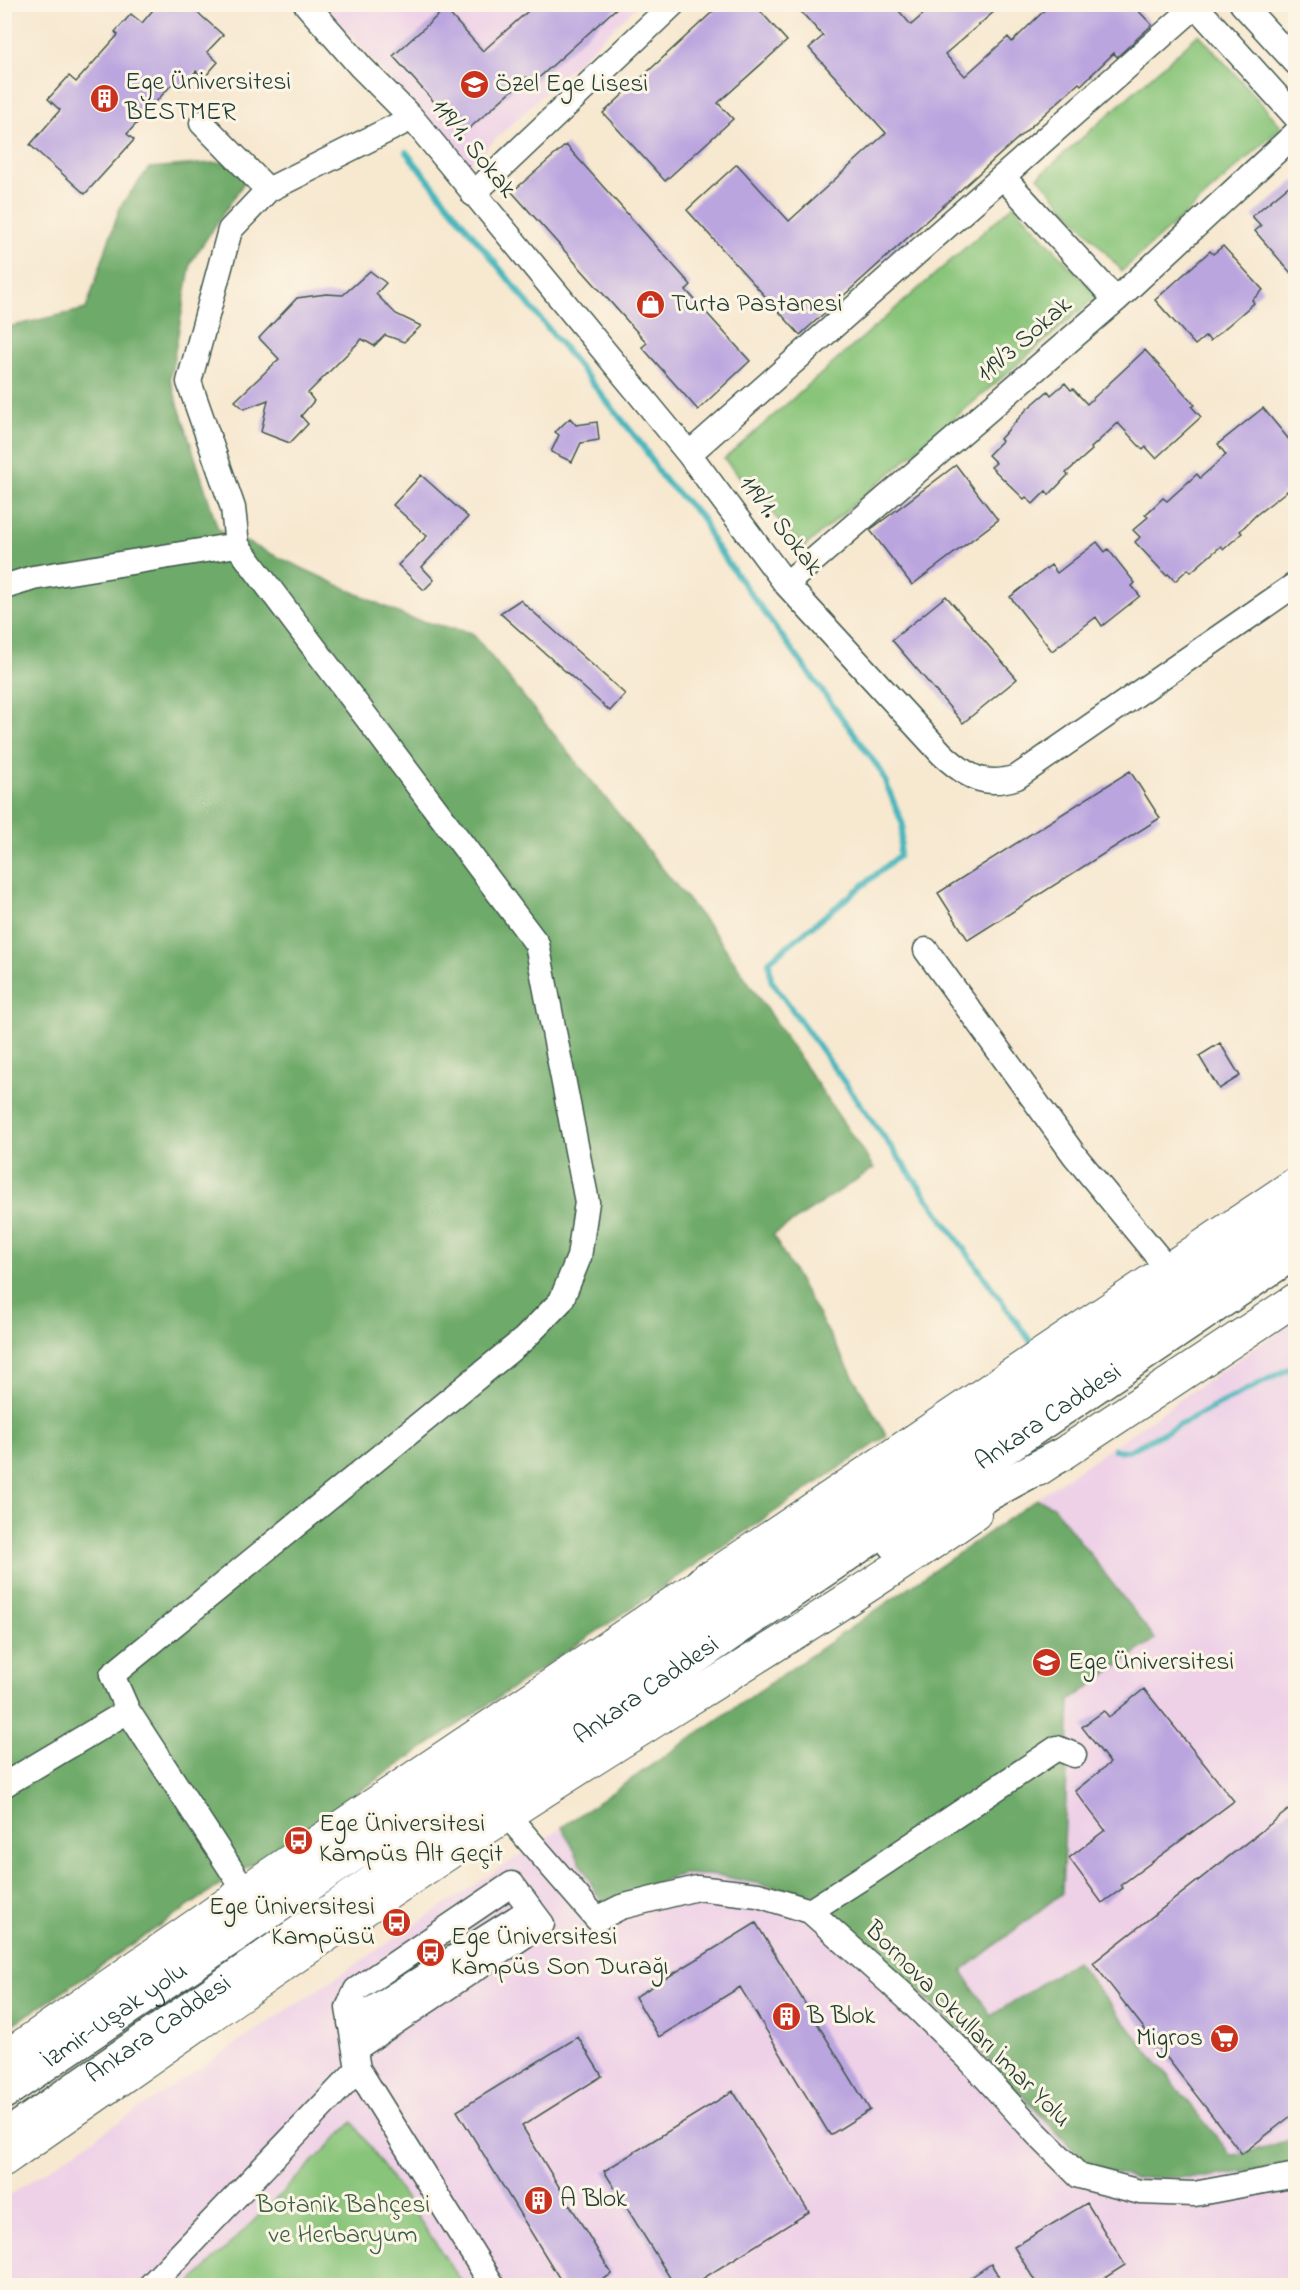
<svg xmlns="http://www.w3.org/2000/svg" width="1300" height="2290" viewBox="0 0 1300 2290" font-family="'Indie Flower',sans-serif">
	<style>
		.built { fill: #eed0e7 }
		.green { fill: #88c479; stroke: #548056; stroke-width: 1.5 }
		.forest { fill: #6eaa69; stroke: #46744e; stroke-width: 1.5 }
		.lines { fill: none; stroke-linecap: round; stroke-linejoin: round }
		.stream { stroke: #46b6bc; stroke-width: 6 }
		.building { fill: #bba5df }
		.minor-casing { stroke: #3f574b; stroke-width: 27 }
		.major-casing { stroke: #3f574b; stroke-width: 34 }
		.highway-casing { stroke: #3f574b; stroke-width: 36 }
		.minor { stroke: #fff; stroke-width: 24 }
		.major { stroke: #fff; stroke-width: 32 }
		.highway { stroke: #fff; stroke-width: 33 }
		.labels { text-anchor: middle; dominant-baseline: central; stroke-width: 6; stroke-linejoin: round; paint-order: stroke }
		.poi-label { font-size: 26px; fill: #1f3d34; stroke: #fcf5e5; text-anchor: start }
		.street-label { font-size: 26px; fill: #1f3d34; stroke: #fcf5e5 }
		.park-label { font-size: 26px; fill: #395f45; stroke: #fcf5e5 }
	</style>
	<rect width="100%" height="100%" fill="#fcf5e5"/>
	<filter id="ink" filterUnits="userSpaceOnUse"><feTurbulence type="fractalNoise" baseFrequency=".0167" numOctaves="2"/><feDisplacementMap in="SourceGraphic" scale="12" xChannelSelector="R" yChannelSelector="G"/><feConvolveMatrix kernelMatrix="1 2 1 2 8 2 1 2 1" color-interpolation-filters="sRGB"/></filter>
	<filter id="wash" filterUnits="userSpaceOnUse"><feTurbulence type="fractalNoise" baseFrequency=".008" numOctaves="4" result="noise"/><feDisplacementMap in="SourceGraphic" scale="24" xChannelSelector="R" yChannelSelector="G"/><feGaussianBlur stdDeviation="1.35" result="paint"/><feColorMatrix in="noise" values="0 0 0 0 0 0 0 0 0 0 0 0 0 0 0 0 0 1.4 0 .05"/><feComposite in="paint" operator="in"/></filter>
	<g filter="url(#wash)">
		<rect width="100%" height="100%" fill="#f7e8d0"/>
		<path class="built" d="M322 5H638L468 165Z
			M1295 1320V2285L5 2286V2198L562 1827Z"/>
		<path class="green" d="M1199 34 1282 127 1122 271 1038 177Z
			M1014 205 1097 296 803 548 724 459Z
			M353 2122 464 2285H189Z"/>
		<path class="forest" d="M237 161 247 178 191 262 170 379 218 529 409 618 472 633 717 936 874 1168 773 1235 887 1436 5 2030 4 328 86 309 120 207 149 168Z
			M1037 1499 1053 1506 1155 1639 1070 1701 1062 1893 962 1971 991 2016 1076 1961 1231 2155 1242 2154 1295 2138V2162L1272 2168 1207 2177 1133 2178 1087 2164 967 2037 818 1896 721 1876 683 1874 601 1902 562 1827Z"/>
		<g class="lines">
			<path class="stream" d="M406 152 643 446 661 476 703 519 712 541 881 771 903 825 899 856 769 961 771 980 1036 1349
				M1114 1450 1128 1451 1296 1365"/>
		</g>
		<g id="blocks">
			<path class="building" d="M158 4H204L197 12 223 35 207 52 218 62 204 78 196 71 180 89 173 83 127 134 134 140 85 194 30 145 60 110 48 99 69 76 76 82 118 35 115 32 131 14 142 23Z
				M536 4H621L533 83 527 77 463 134 393 56 445 9 483 51Z
				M721 4H754L787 41 718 103 733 119 665 181 603 113Z
				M794 4H893L911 25 935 4H1003L945 54 965 76 1008 37 1012 42 1051 4H1132L1152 25 1117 57 1114 53 1081 85 1079 83 800 335 687 210 737 164 789 221 886 133 809 48 823 36Z
				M566 145 691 285 686 290 750 361 698 410 642 347 647 343 512 192Z
				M1296 180V279L1255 231 1261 226 1252 216Z
				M1223 246 1263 290 1252 300 1254 303 1210 341 1206 336 1195 345 1155 300 1210 251 1213 254Z
				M370 271 386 283 376 294 396 314 421 326 404 342 385 335 374 346 362 339 308 393 314 401 301 416 308 424 290 443 261 432 268 400 244 409 235 401 279 359 259 338 297 298 326 294 343 295Z
				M1145 350 1195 405 1192 407 1201 417 1156 458 1146 447 1143 450 1118 423 1091 448 1092 450 1066 473 1068 475 1049 495 1046 491 1033 504 1026 497 1024 499 991 467 996 463 988 455 1002 441 1000 439 1027 409 1048 391 1051 395 1065 383 1071 390 1073 389 1087 404Z
				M1263 408 1296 448V484L1256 515 1240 531 1242 533 1224 549 1221 546 1191 572 1188 569 1175 581 1168 574 1166 575 1135 542 1140 537 1133 530 1148 517 1145 515 1163 498 1167 501 1197 474 1200 478 1226 455 1218 444Z
				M570 418 576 425 597 422 599 440 581 443 572 462 551 452 559 435 555 432Z
				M956 465 998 520 912 585 870 530Z
				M421 475 468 517 422 567 434 580 424 590 398 565 427 536 393 505Z
				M1097 542 1105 552 1108 549 1135 583 1132 586 1140 596 1102 626 1096 617 1052 651 1010 597 1051 565 1057 573Z
				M946 596 1017 679 963 723 892 640Z
				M520 600 625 694 610 711 500 613Z
				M1130 771 1160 818 968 940 938 893Z
				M1220 1043 1240 1076 1219 1089 1199 1056Z
				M1144 1689 1234 1801 1121 1885 1123 1888 1102 1903 1069 1858 1105 1830 1075 1791 1110 1763 1082 1727 1104 1711 1109 1717Z
				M1296 1804V2112L1242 2154 1093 1963Z
				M756 1923 870 2110 830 2135 740 1987 659 2037 635 1997Z
				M578 2037 602 2076 522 2126 612 2274 592 2286H564L457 2111Z
				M733 2091 809 2212 691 2286H675L604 2171Z
				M1087 2203 1125 2265 1092 2286H1038L1014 2247Z
				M991 2264 1005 2286H958Z"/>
		</g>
	</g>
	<g filter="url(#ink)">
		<use href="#blocks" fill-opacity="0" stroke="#3f574b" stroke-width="1.5"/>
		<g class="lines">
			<defs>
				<path id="minor" d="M306 4 361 67 412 118 689 454 786 584 942 754C966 776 984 788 1017 777L1296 584
					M1194 4 1296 117
					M1242 4 1296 63
					M202 123 268 190
					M1004 178 1116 300
					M473 194 673 4
					M689 454 1198 4
					M786 584 1116 300 1296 133
					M4 587 33 578 237 545
					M926 950 1075 1156 1167 1268
					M4 1785 128 1711
					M507 1815 597 1919 621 1907 697 1888 758 1895 810 1911 905 1996 968 2058 1037 2134 1079 2176 1140 2192 1194 2194 1296 2175
					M245 1891 128 1711 112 1675 524 1339 561 1301 579 1257 587 1202 537 944 237 545 233 508 189 382 230 230 268 190 412 118
					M810 1911 871 1872 1057 1748 1074 1755
					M350 2023 531 1909
					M355 2049 542 1924 512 1884 356 1990 348 2008 358 2069 493 2286
					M150 2286 358 2069"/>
				<path id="major" d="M1038 1470 1296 1299
					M4 2058 245 1891 1296 1183
					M4 2160C171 2044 336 1926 507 1815 662 1714 823 1620 975 1514"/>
				<g id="highway">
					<path d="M895 1544 1059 1456"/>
					<path d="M651 1633 706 1579"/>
					<path id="s1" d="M4 2092 1296 1215"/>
					<path id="s2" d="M4 2138 735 1630 1296 1251"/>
				</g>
			</defs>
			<use href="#minor" class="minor-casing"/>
			<use href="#major" class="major-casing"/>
			<use href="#highway" class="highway-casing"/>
			<use href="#minor" class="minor"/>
			<use href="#major" class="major"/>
			<use href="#highway" class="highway"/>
		</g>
	</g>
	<defs>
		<symbol id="school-disc" viewBox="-11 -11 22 22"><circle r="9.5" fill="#c8321e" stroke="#fcf5e5"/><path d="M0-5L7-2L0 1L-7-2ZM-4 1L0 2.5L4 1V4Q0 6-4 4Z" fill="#fff"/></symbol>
		<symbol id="building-disc" viewBox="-11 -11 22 22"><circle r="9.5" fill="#c8321e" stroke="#fcf5e5"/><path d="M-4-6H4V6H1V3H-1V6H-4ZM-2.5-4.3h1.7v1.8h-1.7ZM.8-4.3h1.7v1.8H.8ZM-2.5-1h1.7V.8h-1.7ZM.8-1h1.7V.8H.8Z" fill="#fff"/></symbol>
		<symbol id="shop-disc" viewBox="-11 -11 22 22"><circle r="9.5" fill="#c8321e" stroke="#fcf5e5"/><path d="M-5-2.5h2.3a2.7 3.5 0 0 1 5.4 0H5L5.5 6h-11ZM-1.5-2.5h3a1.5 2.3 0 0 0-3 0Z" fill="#fff"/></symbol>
		<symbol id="university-disc" viewBox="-11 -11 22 22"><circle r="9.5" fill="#c8321e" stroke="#fcf5e5"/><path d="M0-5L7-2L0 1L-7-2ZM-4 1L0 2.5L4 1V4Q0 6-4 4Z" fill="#fff"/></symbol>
		<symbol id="bus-disc" viewBox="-11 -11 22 22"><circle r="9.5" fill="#c8321e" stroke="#fcf5e5"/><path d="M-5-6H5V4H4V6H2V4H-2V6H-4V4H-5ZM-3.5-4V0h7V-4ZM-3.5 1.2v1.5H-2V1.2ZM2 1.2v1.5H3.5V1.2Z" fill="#fff"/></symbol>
		<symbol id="supermarket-disc" viewBox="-11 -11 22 22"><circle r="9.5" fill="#c8321e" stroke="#fcf5e5"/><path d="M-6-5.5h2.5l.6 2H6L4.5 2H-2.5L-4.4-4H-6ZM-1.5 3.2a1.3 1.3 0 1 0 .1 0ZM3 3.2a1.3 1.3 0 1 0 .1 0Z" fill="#fff"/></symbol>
	</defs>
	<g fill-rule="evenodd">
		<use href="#school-disc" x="458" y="68" width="33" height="33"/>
		<use href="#building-disc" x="88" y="82" width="33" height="33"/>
		<use href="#shop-disc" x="634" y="288" width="33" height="33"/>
		<use href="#university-disc" x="1030" y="1646" width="33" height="33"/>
		<use href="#bus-disc" x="282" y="1824" width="33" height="33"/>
		<use href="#bus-disc" x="380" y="1906" width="33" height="33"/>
		<use href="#bus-disc" x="414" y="1936" width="33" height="33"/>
		<use href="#building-disc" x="770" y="2000" width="33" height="33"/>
		<use href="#supermarket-disc" x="1208" y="2022" width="33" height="33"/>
		<use href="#building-disc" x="522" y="2184" width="33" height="33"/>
	</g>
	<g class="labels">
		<g class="poi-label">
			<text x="125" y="83">Ege Üniversitesi<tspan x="125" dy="30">BESTMER</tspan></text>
			<text x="495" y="85">Özel Ege Lisesi</text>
			<text x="671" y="305">Turta Pastanesi</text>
			<text x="1068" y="1663">Ege Üniversitesi</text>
			<text x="319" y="1825">Ege Üniversitesi<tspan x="319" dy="30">Kampüs Alt Geçit</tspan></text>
			<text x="375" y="1908" text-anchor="end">Ege Üniversitesi<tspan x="375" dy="30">Kampüsü</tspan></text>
			<text x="451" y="1938">Ege Üniversitesi<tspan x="451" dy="30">Kampüs Son Durağı</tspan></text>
			<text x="807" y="2017">B Blok</text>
			<text x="1203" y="2039" text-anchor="end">Migros</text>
			<text x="560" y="2200">A Blok</text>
		</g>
		<g class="street-label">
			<text transform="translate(473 149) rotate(51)">119/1. Sokak</text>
			<text transform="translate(1025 340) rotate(-41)">119/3 Sokak</text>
			<text transform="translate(780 526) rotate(52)">119/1. Sokak</text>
			<text stroke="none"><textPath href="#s2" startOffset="1269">Ankara Caddesi</textPath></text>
			<text stroke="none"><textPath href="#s2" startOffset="783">Ankara Caddesi</textPath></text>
			<text stroke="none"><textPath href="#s1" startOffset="135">İzmir-Uşak yolu</textPath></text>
			<text transform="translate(967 2025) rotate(45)">Bornova Okulları İmar Yolu</text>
			<text stroke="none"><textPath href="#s2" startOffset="189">Ankara Caddesi</textPath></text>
		</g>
		<g class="park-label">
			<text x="343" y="2206">Botanik Bahçesi<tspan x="343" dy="30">ve Herbaryum</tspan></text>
		</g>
	</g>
	<rect width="1300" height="2290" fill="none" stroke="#fcf5e5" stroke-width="24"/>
</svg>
